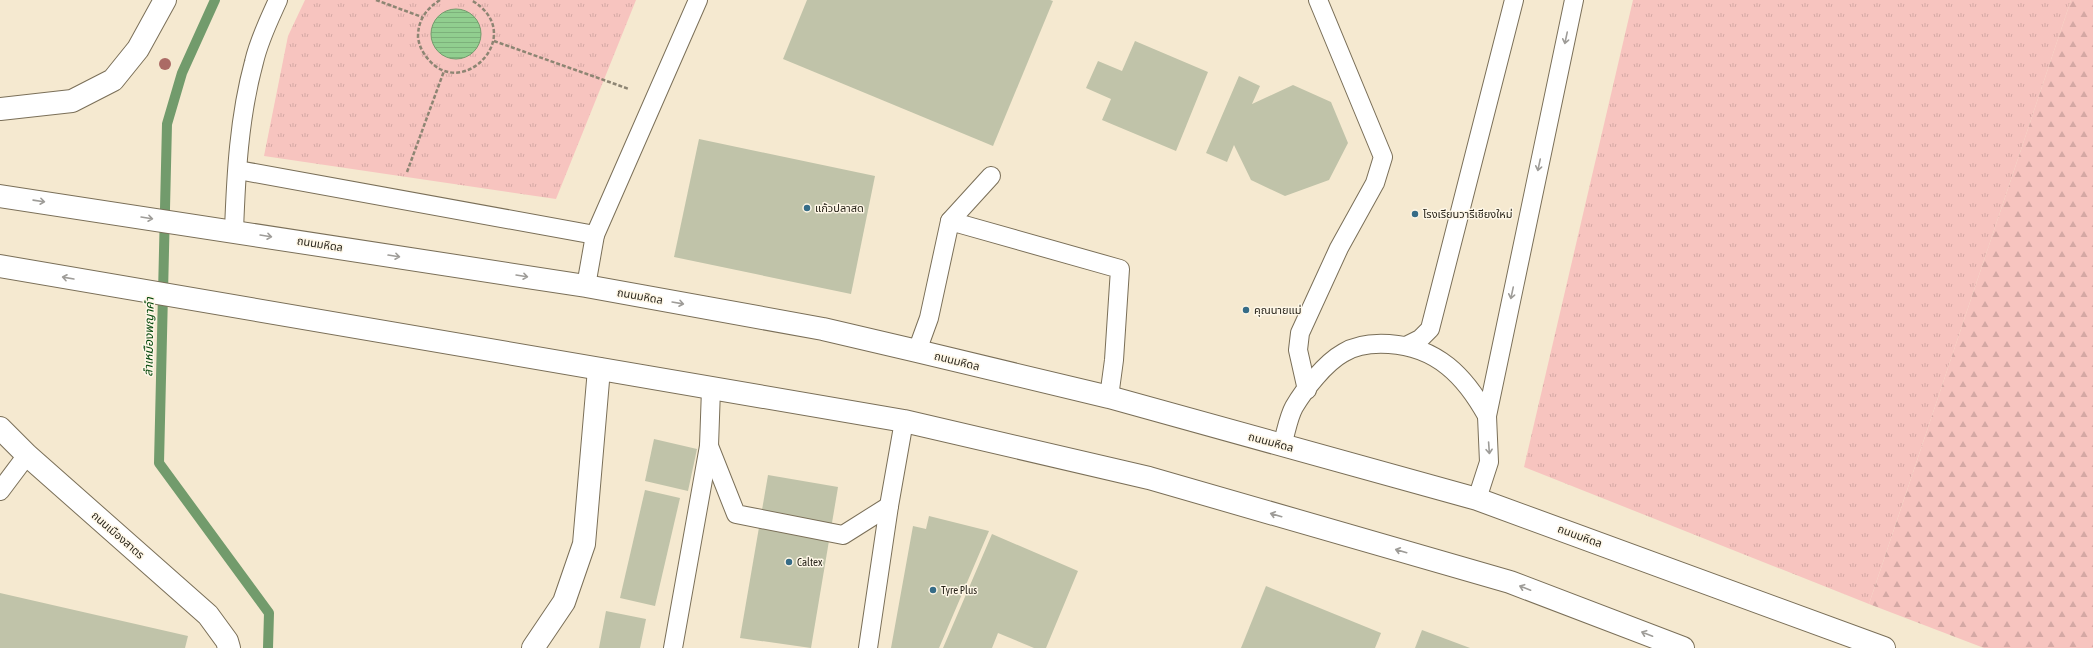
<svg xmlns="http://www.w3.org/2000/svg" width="2093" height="648" viewBox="0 0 2093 648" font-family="'Asap Condensed','Noto Sans Thai',sans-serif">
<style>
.grass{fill:url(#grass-tufts)}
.forest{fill:url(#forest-firs)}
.water{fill:url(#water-rules);stroke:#729b6c}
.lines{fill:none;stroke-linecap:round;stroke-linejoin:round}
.stream{stroke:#729b6c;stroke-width:10}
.building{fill:#c0c3a9}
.lane-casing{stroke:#7a6f58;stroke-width:20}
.street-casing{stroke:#7a6f58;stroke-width:24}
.secondary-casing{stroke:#7a6f58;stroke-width:24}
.path{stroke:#8d8573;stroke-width:2.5;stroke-dasharray:4 2;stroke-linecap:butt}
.lane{stroke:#fff;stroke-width:18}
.street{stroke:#fff;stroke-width:22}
.secondary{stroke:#fff;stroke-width:22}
.tree{fill:#ab6a65}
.oneway{stroke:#9e9c98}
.poi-dot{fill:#366c87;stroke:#fef7e7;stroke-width:1.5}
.labels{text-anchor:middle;stroke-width:3;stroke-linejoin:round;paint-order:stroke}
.poi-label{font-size:11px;fill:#28241a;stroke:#fef7e7;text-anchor:start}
.street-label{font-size:11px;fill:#28241a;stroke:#fef7e7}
.water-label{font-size:12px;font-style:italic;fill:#07490d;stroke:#fef7e7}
</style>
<defs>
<pattern id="grass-tufts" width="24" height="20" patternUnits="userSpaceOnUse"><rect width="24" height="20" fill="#f7c4bf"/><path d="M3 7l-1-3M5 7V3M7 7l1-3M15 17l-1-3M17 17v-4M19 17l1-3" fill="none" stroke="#d4a8a4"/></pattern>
<pattern id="forest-firs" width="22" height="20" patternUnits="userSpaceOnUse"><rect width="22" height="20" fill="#f7c4bf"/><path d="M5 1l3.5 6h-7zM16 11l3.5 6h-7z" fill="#d4a8a4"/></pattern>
<pattern id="water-rules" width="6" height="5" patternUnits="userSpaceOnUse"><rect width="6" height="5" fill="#91ce8f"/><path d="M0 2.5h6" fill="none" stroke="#7db17b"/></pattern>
</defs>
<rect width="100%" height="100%" fill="#f5e9d0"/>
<g class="grass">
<polygon points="305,0 636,0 556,199 264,156 288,36"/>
<polygon points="1633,0 2071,0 1869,604 1524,467"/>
</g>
<polygon class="forest" points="2071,0 2093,0 2093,648 1984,648 1869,604"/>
<circle class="water" cx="456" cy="34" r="25"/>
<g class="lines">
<polyline class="stream" points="215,0 182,73 167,124 159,463 269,613 268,648"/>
</g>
<g class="building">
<polygon points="807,0 1050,0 1053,1 993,146 783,59"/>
<polygon points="1135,41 1208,72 1176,151 1102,120 1111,99 1086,88 1098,61 1122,71"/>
<polygon points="1239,76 1260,86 1252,104 1293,85 1331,102 1348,143 1329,180 1285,196 1251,180 1234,145 1227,162 1206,153"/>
<polygon points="699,139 875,176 851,294 674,257"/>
<polygon points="654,439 697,449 688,491 645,481"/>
<polygon points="768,475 838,487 811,648 740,638"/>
<polygon points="645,490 680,498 655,606 620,598"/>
<polygon points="929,516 989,531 939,648 891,648 913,526 926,529"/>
<polygon points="992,534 1078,571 1046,648 1034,648 998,633 992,648 943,648"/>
<polygon points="1266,586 1381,633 1375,648 1241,648"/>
<polygon points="0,593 188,636 185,648 0,648"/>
<polygon points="606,611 646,619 640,648 599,648"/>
<polygon points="1422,630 1470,648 1415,648"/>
</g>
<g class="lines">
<defs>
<g id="lane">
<polyline points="238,170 595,235 698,0"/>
<polyline points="950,221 991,176"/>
<path d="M 234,231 C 236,175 239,117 254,62 C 259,40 269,20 278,0"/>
<polyline points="586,286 595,235"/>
<polyline points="1408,345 1420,339 1430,329 1514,0"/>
<polyline points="917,351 929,318 950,221 1120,269 1114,360 1109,397"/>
<polyline points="1307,390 1298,350 1300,333 1339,248 1375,183 1383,157 1318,0"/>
<path d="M 1282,445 C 1286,433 1288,418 1294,407 C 1304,390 1325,363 1343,353 C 1357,344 1373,343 1389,344 C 1437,347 1465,376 1487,416"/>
<polyline points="709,446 736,514 843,535 889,506"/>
<polyline points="0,491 27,455"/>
<polyline points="1477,499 1489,462 1487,416 1574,0"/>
<polyline points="673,648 709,446 711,389"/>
<polyline points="868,648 889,506 904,421"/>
</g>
<g id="street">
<polyline points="0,109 72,101 113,80 138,49 165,0"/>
<polyline points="0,428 27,455 208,615 227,641 229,648"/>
<polyline points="533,648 564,602 584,544 599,369"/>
</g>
<g id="secondary">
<polyline points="0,196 586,286 823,329 917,351 1109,397 1477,499 1884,648"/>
<polyline points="0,266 904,421 1149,478 1510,582 1683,648"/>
</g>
</defs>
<use href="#lane" class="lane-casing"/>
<use href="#street" class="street-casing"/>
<use href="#secondary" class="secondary-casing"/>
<g class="path">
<polyline points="376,0 422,17"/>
<path d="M 440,0 C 426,9 418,20 418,37 C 419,46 423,53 428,59 C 463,102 529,33 471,0"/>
<polyline points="494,41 629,89"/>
<polyline points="407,172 444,71"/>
</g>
<use href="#lane" class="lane"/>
<use href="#street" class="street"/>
<use href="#secondary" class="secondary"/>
</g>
<circle class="tree" cx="165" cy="64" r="6"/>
<defs><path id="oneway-shaft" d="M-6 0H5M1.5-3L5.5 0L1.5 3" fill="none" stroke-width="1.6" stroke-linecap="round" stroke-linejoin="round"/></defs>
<g class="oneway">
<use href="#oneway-shaft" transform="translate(1566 38) rotate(102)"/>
<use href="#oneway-shaft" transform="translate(1539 165) rotate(102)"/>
<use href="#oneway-shaft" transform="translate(39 201) rotate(8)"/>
<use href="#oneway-shaft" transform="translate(147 218) rotate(9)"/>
<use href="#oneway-shaft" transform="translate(266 236) rotate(9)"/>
<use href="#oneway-shaft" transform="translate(394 256) rotate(9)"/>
<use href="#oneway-shaft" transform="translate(522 276) rotate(9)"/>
<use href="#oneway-shaft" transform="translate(68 278) rotate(-170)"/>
<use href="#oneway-shaft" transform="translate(1512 293) rotate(102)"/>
<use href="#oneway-shaft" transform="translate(678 303) rotate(10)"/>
<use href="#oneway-shaft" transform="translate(1489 448) rotate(86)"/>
<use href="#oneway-shaft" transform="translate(1276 515) rotate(-164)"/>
<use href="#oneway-shaft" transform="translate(1401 551) rotate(-164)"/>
<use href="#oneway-shaft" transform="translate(1525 588) rotate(-159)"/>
<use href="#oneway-shaft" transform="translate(1647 634) rotate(-159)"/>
</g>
<g class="poi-dot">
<circle cx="807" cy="208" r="4"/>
<circle cx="1415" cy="214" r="4"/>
<circle cx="1246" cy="310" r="4"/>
<circle cx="789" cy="562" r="4"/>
<circle cx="933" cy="590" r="4"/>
</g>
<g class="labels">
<g class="poi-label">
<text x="815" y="212">แก้วปลาสด</text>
<text x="1423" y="218">โรงเรียนวารีเชียงใหม่</text>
<text x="1254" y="314">คุณนายแม่</text>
<text x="797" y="566">Caltex</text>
<text x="941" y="594">Tyre Plus</text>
</g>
<g class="street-label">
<text transform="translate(320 244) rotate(9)" y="4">ถนนมหิดล</text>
<text transform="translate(640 296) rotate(10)" y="4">ถนนมหิดล</text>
<text transform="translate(957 361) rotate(14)" y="4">ถนนมหิดล</text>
<text transform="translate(1271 442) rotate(15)" y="4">ถนนมหิดล</text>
<text transform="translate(118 535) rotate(41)" y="4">ถนนเมืองสาตร</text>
<text transform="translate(1580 536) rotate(20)" y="4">ถนนมหิดล</text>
</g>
<g class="water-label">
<text transform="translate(149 337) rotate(-89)" y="4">ลำเหมืองพญาคำ</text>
</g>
</g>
</svg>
